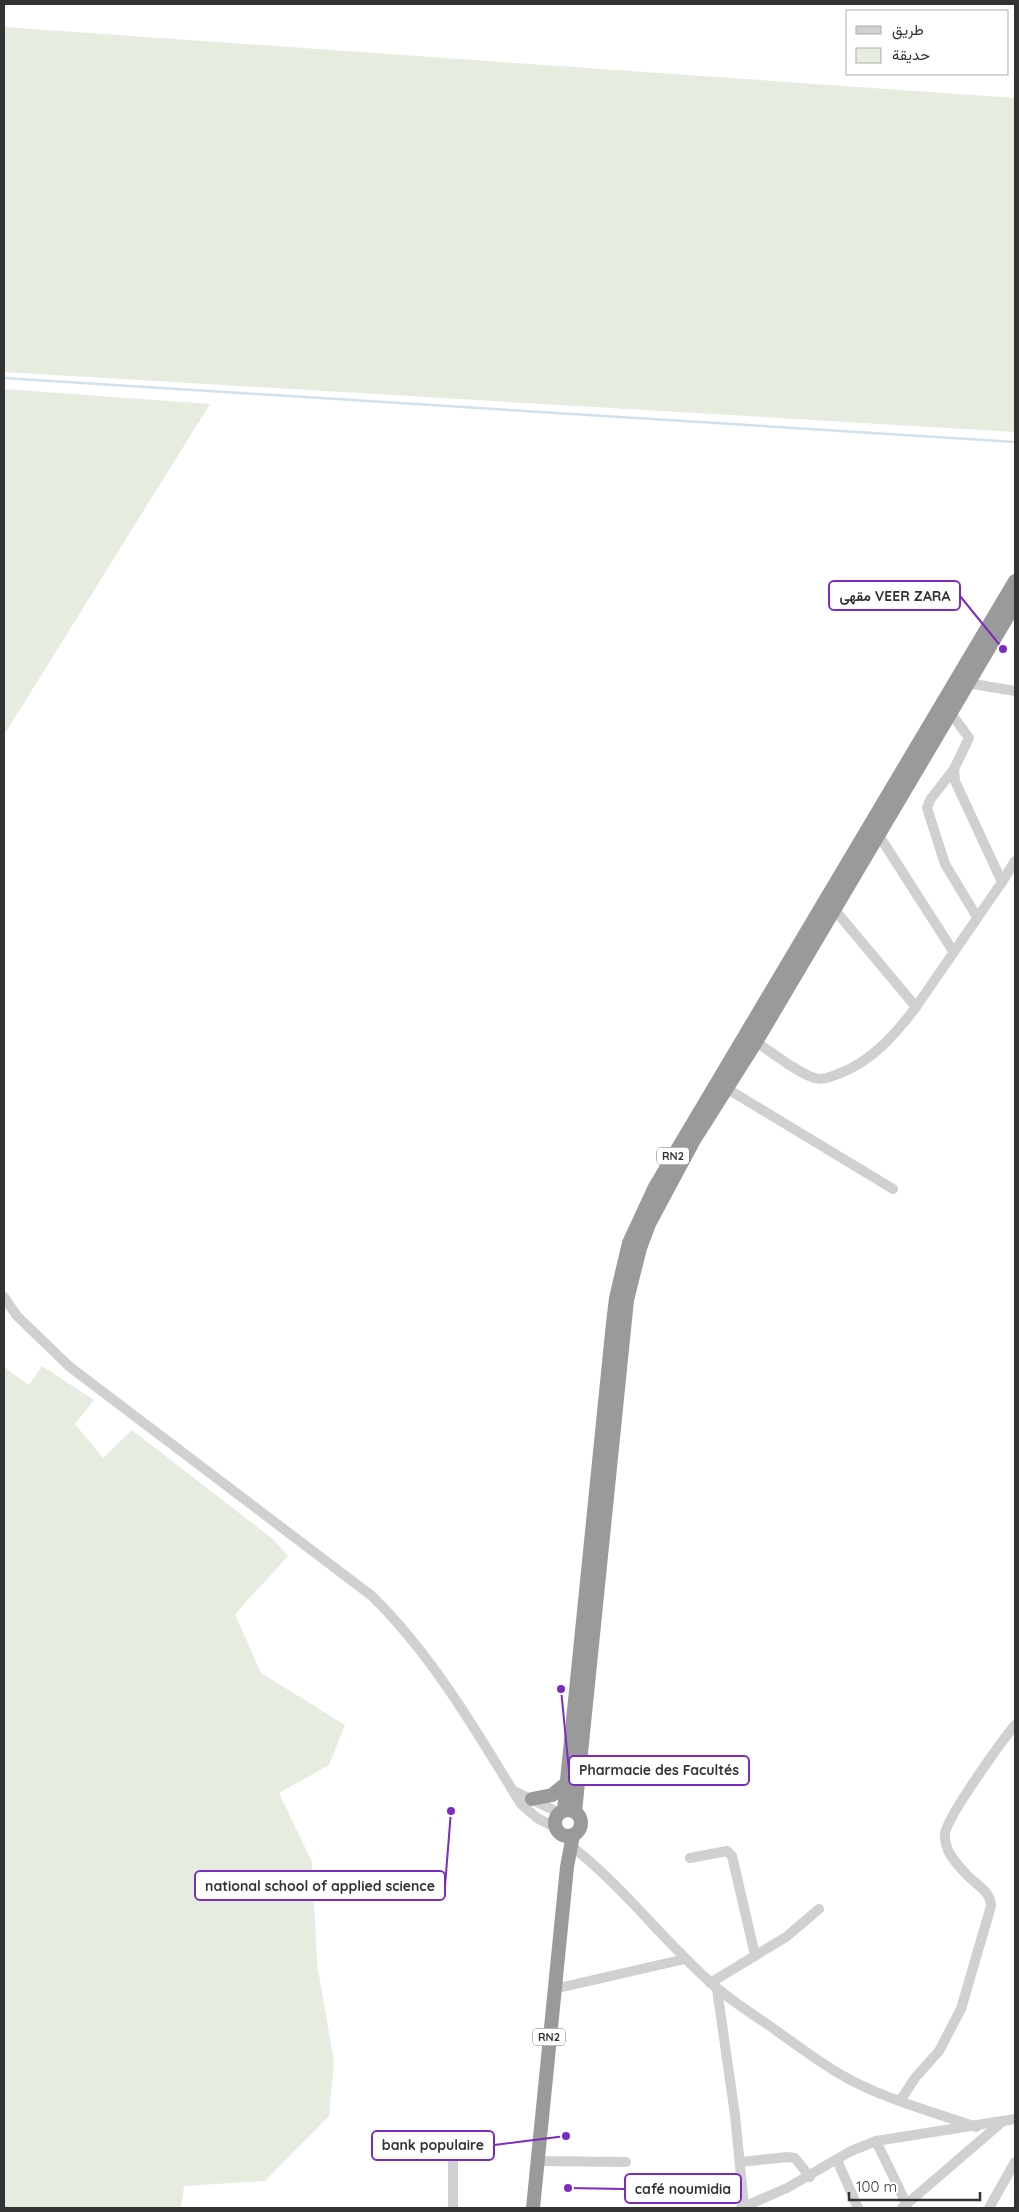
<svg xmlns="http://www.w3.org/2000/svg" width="1019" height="2212" viewBox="0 0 1019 2212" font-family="Quicksand,Vazirmatn,sans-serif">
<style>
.green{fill:#e6ecdf}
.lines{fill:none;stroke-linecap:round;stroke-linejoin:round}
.stream{stroke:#cfe2ee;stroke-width:2.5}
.minor{stroke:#d0d0d0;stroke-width:10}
.highway{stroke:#9a9a9a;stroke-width:14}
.labels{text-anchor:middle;stroke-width:5;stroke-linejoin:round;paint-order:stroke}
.shield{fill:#fff;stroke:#707070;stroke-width:1}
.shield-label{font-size:11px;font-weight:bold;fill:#333}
.leader{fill:none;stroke:#7b2cbf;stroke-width:2}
.callout-dot{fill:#7b2cbf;stroke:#fff;stroke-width:2}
.callout{fill:#fff;stroke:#7b2cbf;stroke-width:2}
.callout-label{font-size:14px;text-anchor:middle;font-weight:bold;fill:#333}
</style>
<rect width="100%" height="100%" fill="#fff"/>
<g class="green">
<polygon points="4,27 1015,98 1015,432 4,372"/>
<polygon points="4,389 210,404 4,735"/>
<polygon points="42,1366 94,1400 75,1424 103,1458 132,1430 274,1540 288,1556 235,1614 261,1673 345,1725 329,1765 279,1793 312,1862 317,1963 334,2062 329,2116 265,2181 184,2186 181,2208 4,2208 4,1367 29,1385"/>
</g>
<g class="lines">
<polyline class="stream" points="4,378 1015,442"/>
<g class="minor">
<polyline points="967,683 1015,691"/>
<polyline points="954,769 930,800 927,808 945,864 977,917"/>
<polyline points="878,834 953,951"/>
<polyline points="1002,882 1015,861"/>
<polyline points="834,909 916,1007 1002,882 955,781 954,769 969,738 950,712"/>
<path d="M 756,1042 C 770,1051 800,1075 815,1078 C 823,1080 830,1077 838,1074 C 871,1062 895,1035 916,1007"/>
<polyline points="726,1088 893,1189"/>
<path d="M 4,1297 L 17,1316 L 70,1367 L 372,1596 C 433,1656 476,1731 521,1804 L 537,1818 L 555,1827"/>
<polyline points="514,1791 560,1813"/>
<path d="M 571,1846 C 622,1885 661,1938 709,1981 C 727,1998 749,2012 770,2026 C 792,2042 815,2059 838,2073 C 880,2098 930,2111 976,2127"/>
<polyline points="690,1858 727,1851 732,1856 755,1955"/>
<polyline points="710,1983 786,1937 819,1909"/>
<polyline points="554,1989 685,1959"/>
<polyline points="717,1989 735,2115 744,2207"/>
<path d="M 900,2101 L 915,2078 L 939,2051 L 961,2009 L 991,1906 C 991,1891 975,1884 966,1874 C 955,1862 944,1851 945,1834 C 946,1818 1002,1741 1015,1725"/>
<polyline points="876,2141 907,2205"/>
<polyline points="837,2160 858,2208"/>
<polyline points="537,2161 626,2162"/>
<polyline points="741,2162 787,2157 795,2158 810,2177"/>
<polyline points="453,2208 453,2155"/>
<polyline points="741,2208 787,2188 851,2151 876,2141 1015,2119"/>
<polyline points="902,2208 1002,2122"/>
<polyline points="989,2208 1015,2162"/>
</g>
<g class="highway">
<polyline points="532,1799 552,1795 568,1782"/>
<polyline points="564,1810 613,1323 616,1298 629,1243 655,1187 1015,581"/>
<circle cx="568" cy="1823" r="13"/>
<polyline points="575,1812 627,1300 640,1248 649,1224 694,1140 756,1042 1015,604"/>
<polyline points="533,2208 567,1867 573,1835"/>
</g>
</g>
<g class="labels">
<g class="shield">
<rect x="657" y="1147.5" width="32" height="17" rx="4"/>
<rect x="533" y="2028.5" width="32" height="17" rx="4"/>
</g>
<g class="shield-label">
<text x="673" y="1160">RN2</text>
<text x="549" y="2041">RN2</text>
</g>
</g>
<path class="leader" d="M1003 649L960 596M561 1689L569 1771M451 1811L445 1886M566 2136L494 2145M568 2188L625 2189"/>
<g class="callout-dot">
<circle cx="1003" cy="649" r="5"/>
<circle cx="561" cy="1689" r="5"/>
<circle cx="451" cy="1811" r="5"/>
<circle cx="566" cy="2136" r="5"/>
<circle cx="568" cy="2188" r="5"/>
</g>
<g class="callout">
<rect x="829" y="581" width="131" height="29" rx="5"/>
<rect x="569" y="1756" width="180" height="29" rx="5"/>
<rect x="195" y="1871" width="250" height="29" rx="5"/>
<rect x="372" y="2131" width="122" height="29" rx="5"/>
<rect x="625" y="2174" width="116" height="29" rx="5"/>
</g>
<g class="callout-label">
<text x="895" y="601">مقهى VEER ZARA</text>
<text x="659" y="1775">Pharmacie des Facultés</text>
<text x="320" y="1891">national school of applied science</text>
<text x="433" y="2150">bank populaire</text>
<text x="683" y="2194">café noumidia</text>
</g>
<rect width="1019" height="2212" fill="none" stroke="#333333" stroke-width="10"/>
<rect x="846" y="10" width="162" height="65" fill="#ffffff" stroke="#adadad"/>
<rect x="856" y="26" width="25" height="8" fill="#d0d0d0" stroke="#adadad"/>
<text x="892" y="35" font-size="15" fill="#333333">طريق</text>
<rect x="856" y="48" width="25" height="15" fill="#e6ecdf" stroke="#adadad"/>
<text x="892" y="60" font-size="15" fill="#333333">حديقة</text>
<path d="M849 2192v8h131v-8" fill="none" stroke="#333333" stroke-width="2.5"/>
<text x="856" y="2192" font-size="15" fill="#333333" stroke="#ffffff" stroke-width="4" paint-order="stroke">100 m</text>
</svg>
